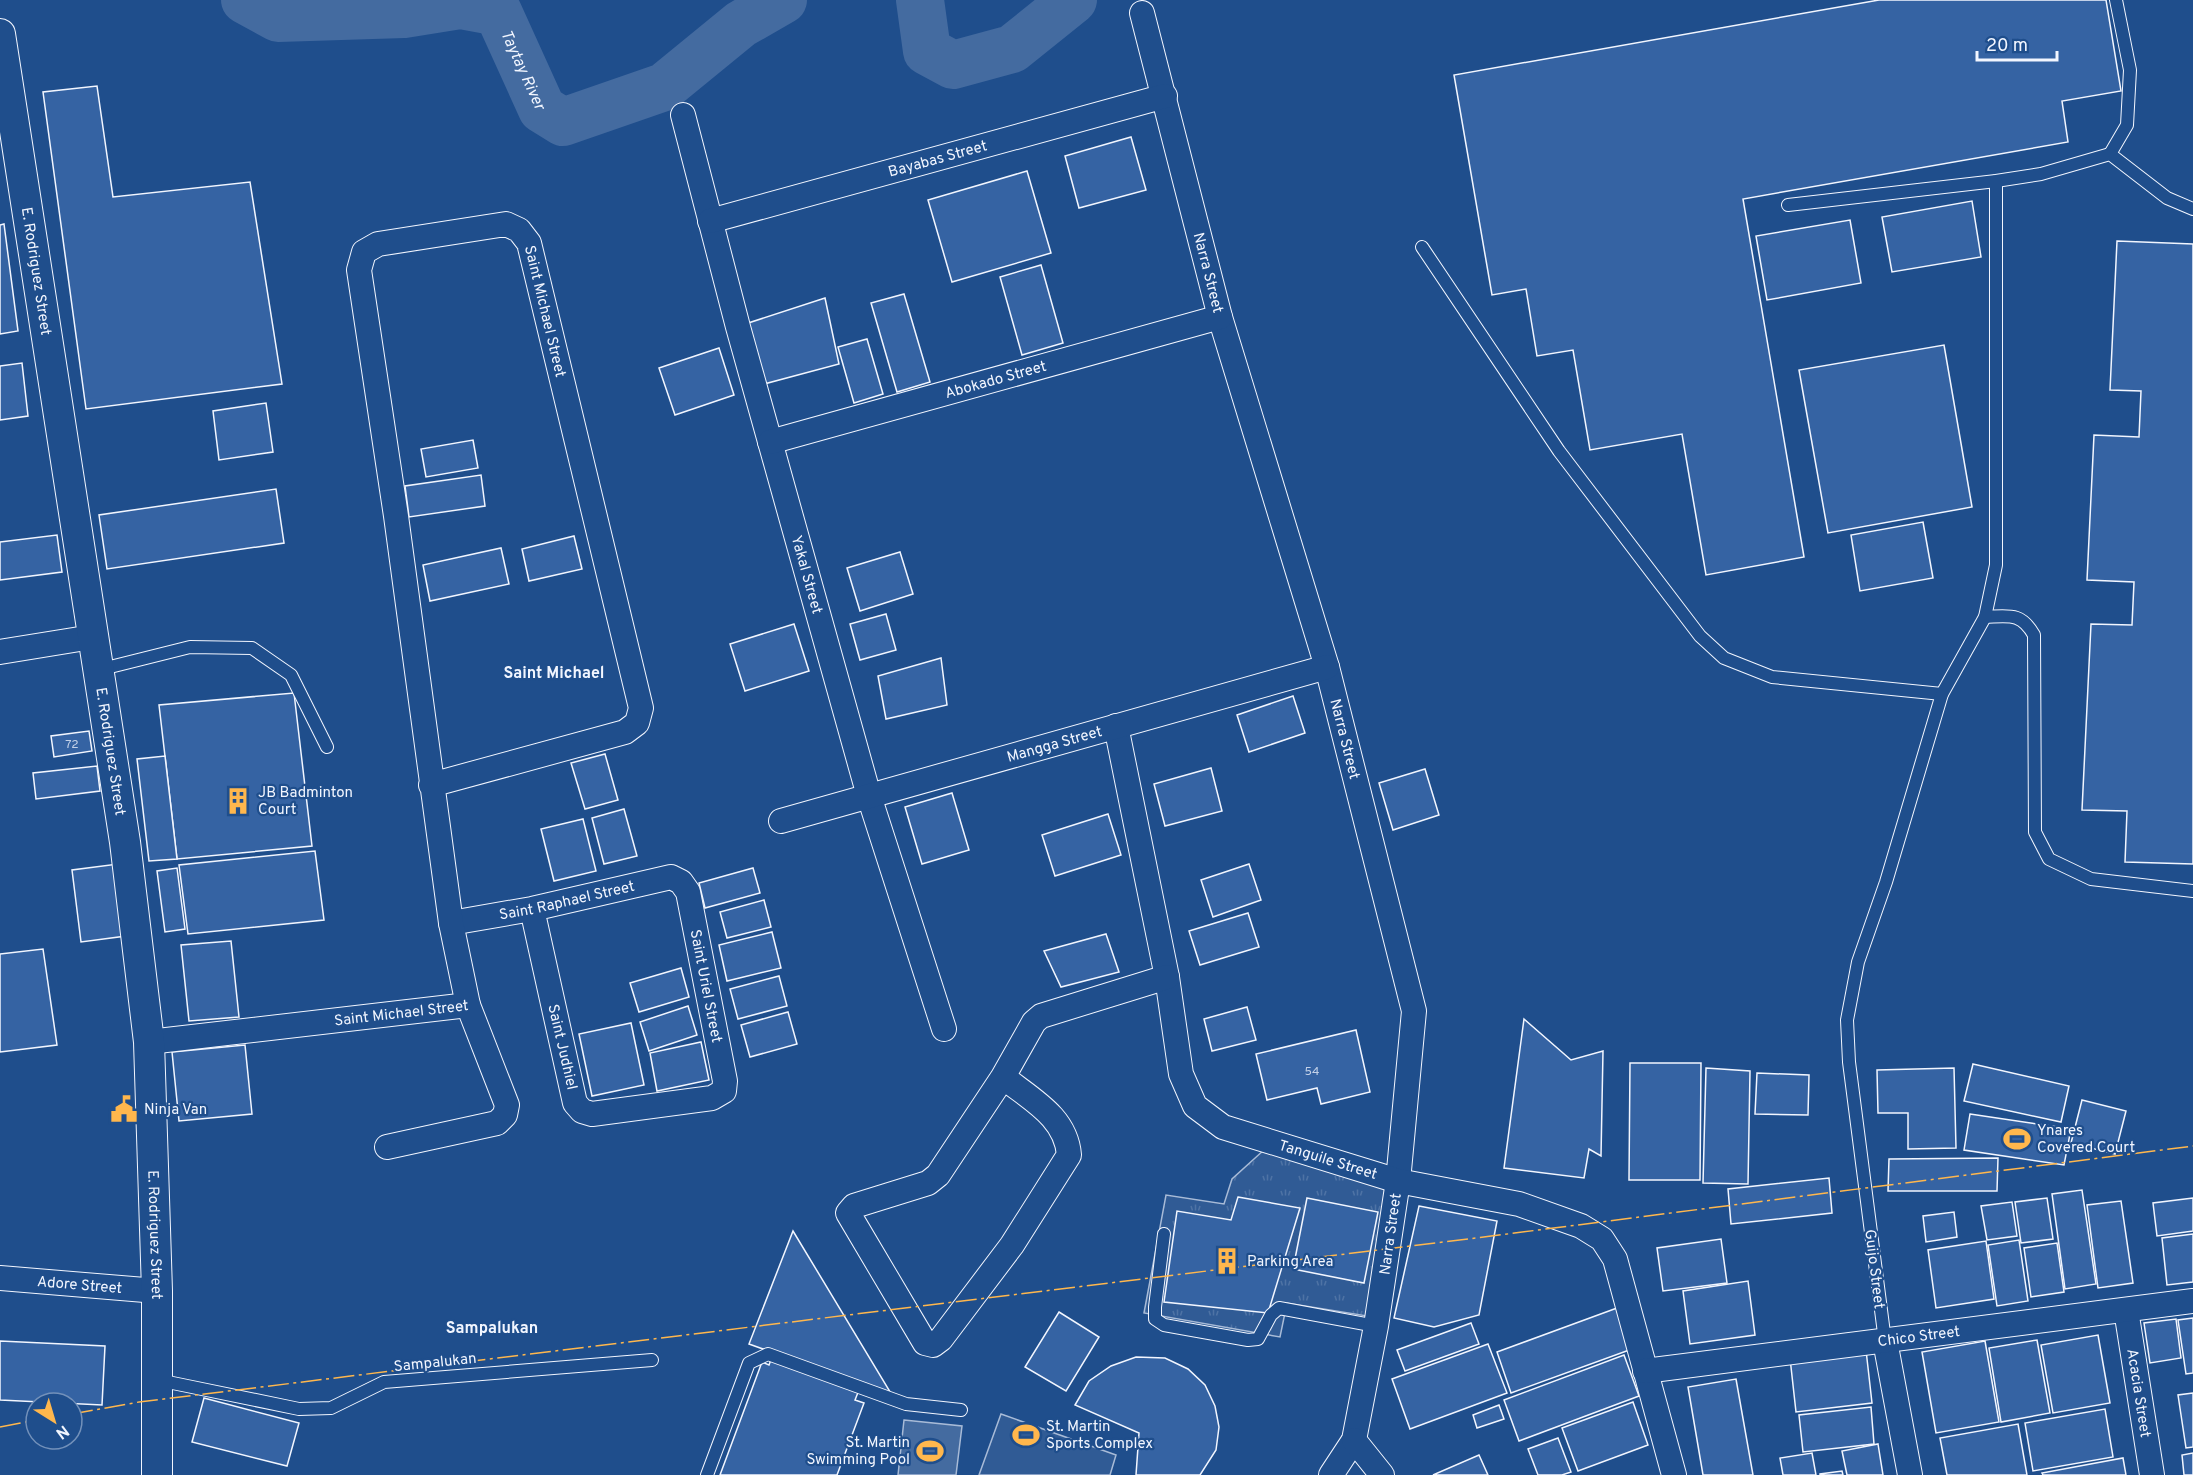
<svg xmlns="http://www.w3.org/2000/svg" width="2193" height="1475" viewBox="0 0 2193 1475" font-family="Overpass,sans-serif">
<style>
.park{fill:url(#park-tufts);stroke:#a8bbd7;stroke-width:1.5}
.built{fill:#305b95;stroke:#a8bbd7;stroke-width:1.5}
.water{fill:#446ba0;stroke:#a8bbd7;stroke-width:1.5}
.lines{fill:none;stroke-linecap:round;stroke-linejoin:round}
.river{stroke:#446ba0;stroke-width:48}
.building{fill:#3563a3;stroke:#f2f6ff;stroke-width:1.5}
.service-casing{stroke:#f2f6ff;stroke-width:14}
.minor-casing{stroke:#f2f6ff;stroke-width:26}
.tertiary-casing{stroke:#f2f6ff;stroke-width:32}
.service{stroke:#1f4e8c;stroke-width:12}
.minor{stroke:#1f4e8c;stroke-width:24}
.tertiary{stroke:#1f4e8c;stroke-width:30}
.power{stroke:#ffb74d;stroke-width:1.5;stroke-dasharray:21 4.5 3 4.5;stroke-linecap:butt}
.labels{text-anchor:middle;stroke-width:4.5;stroke-linejoin:round;paint-order:stroke}
.number-label{font-size:12px;fill:#c3d1e8}
.street-label{font-size:15px;fill:#f2f6ff;stroke:#1f4e8c}
.poi-label{font-size:15px;fill:#f2f6ff;stroke:#1f4e8c;text-anchor:start}
.water-label{font-size:16px;font-style:italic;fill:#f2f6ff;stroke:#1f4e8c}
.neighbourhood-label{font-size:16px;font-weight:bold;fill:#f2f6ff;stroke:#1f4e8c}
</style>
<defs>
<pattern id="park-tufts" width="24" height="20" patternUnits="userSpaceOnUse" patternTransform="scale(1.5)"><rect width="24" height="20" fill="#305b95"/><path d="M3 7l-1-3M5 7V3M7 7l1-3M15 17l-1-3M17 17v-4M19 17l1-3" fill="none" stroke="#4e73a5"/></pattern>
</defs>
<rect width="100%" height="100%" fill="#1f4e8c"/>
<polygon class="park" points="1265,1149 1396,1190 1373,1317 1287,1303 1280,1337 1144,1313 1166,1195 1224,1204 1232,1179"/>
<polygon class="built" points="1001,1414 1116,1455 1110,1475 979,1475"/>
<polygon class="water" points="904,1420 962,1426 956,1475 898,1475"/>
<g class="lines">
<g class="river">
<path id="s1" d="M 245,0 L 278,18 L 404,14 L 460,5 L 498,12 L 542,109 L 563,122 L 664,87 L 741,24 L 783,0"/>
<polyline points="920,0 927,51 953,65 1012,49 1073,0"/>
</g>
</g>
<g class="building">
<polygon points="1879,0 2106,0 2121,91 2062,101 2068,142 1743,199 1804,557 1706,575 1682,434 1590,450 1573,350 1537,356 1526,289 1492,295 1454,75"/>
<polygon points="97,86 113,197 250,182 282,384 86,409 43,92"/>
<polygon points="1131,137 1146,190 1079,208 1065,156"/>
<polygon points="1027,171 1051,253 952,282 928,200"/>
<polygon points="1972,201 1981,257 1892,272 1882,217"/>
<polygon points="1850,220 1861,283 1767,300 1756,236"/>
<polygon points="4,224 18,331 0,334 0,225"/>
<polygon points="2117,241 2193,244 2193,864 2125,862 2127,811 2082,810 2091,624 2132,625 2134,582 2087,580 2094,435 2139,437 2141,391 2110,390"/>
<polygon points="1041,265 1063,343 1022,355 1000,277"/>
<polygon points="904,294 930,382 897,392 871,303"/>
<polygon points="825,298 839,364 764,384 739,326"/>
<polygon points="867,339 883,394 854,403 838,347"/>
<polygon points="1944,345 1972,507 1828,533 1799,370"/>
<polygon points="719,348 734,395 675,415 659,368"/>
<polygon points="22,363 28,416 0,420 0,366"/>
<polygon points="266,403 273,452 219,460 213,411"/>
<polygon points="473,440 478,468 426,477 421,449"/>
<polygon points="481,475 485,506 409,517 405,486"/>
<polygon points="276,489 284,543 107,569 99,515"/>
<polygon points="1923,522 1933,578 1860,591 1851,535"/>
<polygon points="57,535 62,572 0,580 0,542"/>
<polygon points="574,536 582,569 529,581 522,549"/>
<polygon points="501,548 509,584 430,601 423,565"/>
<polygon points="900,552 913,594 860,611 847,568"/>
<polygon points="886,614 896,650 860,660 850,624"/>
<polygon points="794,624 809,671 745,691 730,644"/>
<polygon points="941,658 947,705 886,719 878,676"/>
<polygon points="294,693 312,846 177,859 159,705"/>
<polygon points="1293,696 1305,733 1249,752 1237,715"/>
<polygon points="89,731 92,751 54,757 51,736"/>
<polygon points="605,754 618,800 585,809 571,763"/>
<polygon points="165,756 177,859 149,861 137,759"/>
<polygon points="97,766 100,791 36,799 33,773"/>
<polygon points="1211,768 1222,811 1165,826 1154,784"/>
<polygon points="1425,769 1439,815 1393,830 1379,783"/>
<polygon points="952,793 969,850 922,864 905,807"/>
<polygon points="624,809 637,856 604,864 592,818"/>
<polygon points="1108,814 1121,855 1055,876 1042,835"/>
<polygon points="583,819 596,871 554,881 541,829"/>
<polygon points="315,851 324,920 188,934 179,865"/>
<polygon points="118,864 126,936 81,942 72,870"/>
<polygon points="1249,864 1261,900 1213,917 1201,880"/>
<polygon points="177,868 185,929 165,932 157,871"/>
<polygon points="753,868 760,893 705,908 699,883"/>
<polygon points="764,900 771,927 727,938 720,912"/>
<polygon points="1248,913 1259,947 1200,965 1189,931"/>
<polygon points="772,932 781,968 727,981 719,945"/>
<polygon points="1106,934 1119,972 1061,987 1044,951"/>
<polygon points="231,941 239,1017 189,1021 181,945"/>
<polygon points="43,949 57,1045 0,1052 0,954"/>
<polygon points="681,968 689,997 639,1012 630,983"/>
<polygon points="779,976 787,1006 738,1019 730,989"/>
<polygon points="688,1006 697,1035 649,1051 640,1022"/>
<polygon points="1247,1007 1256,1040 1212,1051 1204,1019"/>
<polygon points="788,1012 797,1044 750,1057 741,1025"/>
<polygon points="1524,1019 1571,1060 1603,1051 1601,1156 1589,1149 1584,1178 1504,1168"/>
<polygon points="631,1023 644,1085 592,1096 579,1034"/>
<polygon points="1356,1030 1370,1092 1321,1104 1317,1088 1267,1100 1256,1054"/>
<polygon points="701,1042 709,1080 657,1091 650,1053"/>
<polygon points="245,1045 252,1114 179,1121 172,1052"/>
<polygon points="1630,1063 1701,1063 1700,1180 1629,1180"/>
<polygon points="1973,1064 2069,1086 2061,1122 1964,1101"/>
<polygon points="1706,1068 1750,1071 1748,1184 1703,1183"/>
<polygon points="1954,1068 1956,1148 1908,1149 1908,1113 1878,1113 1877,1070"/>
<polygon points="1757,1073 1809,1075 1808,1115 1755,1114"/>
<polygon points="2082,1100 2126,1111 2115,1154 2071,1143"/>
<polygon points="1970,1114 2071,1129 2064,1165 1964,1150"/>
<polygon points="1998,1158 1997,1191 1888,1191 1889,1159"/>
<polygon points="1829,1178 1832,1213 1731,1224 1728,1189"/>
<polygon points="2082,1190 2096,1284 2065,1289 2052,1194"/>
<polygon points="1238,1197 1300,1208 1268,1313 1164,1302 1177,1211 1231,1220"/>
<polygon points="1307,1198 1378,1212 1364,1283 1293,1269"/>
<polygon points="2047,1198 2053,1239 2021,1243 2015,1202"/>
<polygon points="2193,1198 2193,1231 2157,1236 2153,1203"/>
<polygon points="2121,1201 2133,1283 2098,1288 2087,1205"/>
<polygon points="2012,1202 2017,1236 1987,1240 1981,1206"/>
<polygon points="1419,1206 1497,1221 1479,1315 1434,1327 1394,1318"/>
<polygon points="1954,1212 1957,1237 1926,1242 1923,1216"/>
<polygon points="793,1231 892,1395 749,1344"/>
<polygon points="2193,1234 2193,1282 2167,1285 2162,1238"/>
<polygon points="1721,1239 1727,1283 1663,1291 1657,1248"/>
<polygon points="2019,1240 2028,1301 1997,1306 1988,1245"/>
<polygon points="1986,1241 1994,1299 1936,1308 1928,1250"/>
<polygon points="2057,1243 2064,1292 2031,1297 2024,1248"/>
<polygon points="1748,1281 1755,1335 1690,1344 1683,1291"/>
<polygon points="1617,1308 1632,1349 1511,1393 1497,1352"/>
<polygon points="1059,1312 1099,1337 1066,1391 1025,1367"/>
<polygon points="2193,1318 2193,1373 2186,1374 2178,1320"/>
<polygon points="2176,1319 2181,1358 2150,1363 2144,1323"/>
<polygon points="1471,1323 1479,1344 1405,1371 1397,1350"/>
<polygon points="2098,1335 2110,1403 2053,1413 2041,1345"/>
<polygon points="2037,1340 2050,1413 2001,1422 1989,1348"/>
<polygon points="0,1341 105,1346 102,1405 0,1400"/>
<polygon points="1985,1341 1999,1422 1936,1433 1922,1352"/>
<polygon points="1488,1344 1507,1393 1410,1429 1392,1379"/>
<polygon points="1866,1350 1872,1403 1796,1412 1790,1358"/>
<polygon points="1624,1355 1639,1396 1519,1441 1504,1400"/>
<polygon points="772,1357 859,1390 855,1400 864,1403 837,1475 720,1475 762,1362 769,1365"/>
<polygon points="1136,1357 1165,1358 1188,1369 1205,1385 1215,1406 1219,1427 1216,1450 1200,1475 1136,1475 1139,1433 1075,1405 1089,1381 1111,1366"/>
<polygon points="1736,1379 1753,1475 1703,1475 1688,1387"/>
<polygon points="2193,1393 2193,1447 2186,1448 2178,1395"/>
<polygon points="204,1398 299,1423 287,1466 192,1442"/>
<polygon points="1633,1402 1648,1445 1578,1471 1562,1428"/>
<polygon points="1499,1405 1504,1419 1477,1428 1473,1415"/>
<polygon points="1871,1407 1874,1444 1803,1452 1799,1415"/>
<polygon points="2105,1409 2113,1457 2033,1471 2025,1423"/>
<polygon points="2018,1424 2027,1475 1947,1475 1940,1438"/>
<polygon points="1558,1438 1571,1472 1562,1475 1538,1475 1528,1449"/>
<polygon points="1878,1444 1883,1475 1847,1475 1842,1451"/>
<polygon points="1812,1453 1816,1475 1783,1475 1780,1458"/>
<polygon points="2193,1453 2193,1475 2184,1475 2182,1455"/>
<polygon points="1479,1455 1488,1475 1433,1475"/>
<polygon points="2123,1458 2126,1475 2043,1475 2042,1473"/>
<polygon points="1842,1471 1843,1475 1820,1475 1820,1474"/>
</g>
<g class="lines">
<defs>
<g id="service">
<polyline points="2110,154 2127,125 2130,70 2116,0"/>
<polyline points="1788,205 1996,181 2041,174 2110,154 2167,198 2193,209"/>
<polyline points="1422,247 1559,451 1700,636 1724,658 1772,677 1942,694"/>
<path d="M 1985,617 C 2009,616 2021,612 2034,635 L 2035,832 L 2049,859 L 2091,879 L 2193,891"/>
<polyline points="98,670 190,647 252,648 291,675 327,747"/>
<polyline points="1164,1234 1155,1307 1155,1319 1164,1325 1248,1340 1258,1339 1271,1315 1279,1308 1376,1326"/>
<polyline points="1885,1341 1849,1062 1847,1020 1858,962 1886,882 1942,694 1985,617 1996,565 1996,181"/>
<polyline points="158,1380 299,1409 331,1408 384,1382 652,1360"/>
<polyline points="707,1475 749,1363 768,1354 906,1404 961,1410"/>
</g>
<g id="minor">
<path id="s2" d="M 1142,13 L 1220,317 L 1327,667 L 1414,1011 L 1398,1181 L 1376,1326 L 1354,1440 L 1331,1475"/>
<path id="s3" d="M 683,115 L 738,327 L 869,796 L 944,1029"/>
<path id="s4" d="M 710,221 L 1165,96"/>
<path id="s5" d="M 770,442 L 1220,317"/>
<polyline points="0,652 92,637"/>
<path id="s6" d="M 1116,726 L 1167,977 L 1181,1074 L 1195,1106 L 1223,1127 L 1398,1181 L 1519,1204 L 1581,1226 L 1602,1239 L 1615,1259 L 1674,1475"/>
<path id="s7" d="M 781,821 L 1327,667"/>
<path id="s8" d="M 451,923 L 532,909 L 671,877 L 681,882 L 688,892 L 725,1081 L 724,1091 L 712,1098 L 592,1114 L 582,1111 L 575,1103 L 532,909"/>
<path id="s9" d="M 149,1042 L 468,1005"/>
<path d="M 1003,1077 C 1032,1100 1066,1117 1069,1155 L 1012,1245 L 941,1339 L 933,1345 L 925,1343 L 848,1213 L 854,1206 L 928,1183 L 938,1175 L 1003,1077 L 1034,1022 L 1041,1016 L 1167,977"/>
<path id="s10" d="M 387,1147 L 497,1123 L 505,1115 L 507,1105 L 468,1005 L 451,923 L 396,516 L 359,270 L 364,252 L 378,244 L 506,224 L 519,230 L 529,243 L 641,708 L 637,723 L 625,732 L 431,785"/>
<path id="s11" d="M 0,1278 L 157,1291"/>
<path id="s12" d="M 2126,1310 L 2152,1475"/>
<polyline points="1885,1341 1910,1475"/>
<path id="s13" d="M 1645,1371 L 2193,1301"/>
<polyline points="1354,1440 1382,1475"/>
</g>
<g id="tertiary">
<path id="s14" d="M 0,34 L 125,842 L 149,1042 L 157,1291 L 157,1475"/>
</g>
</defs>
<use href="#service" class="service-casing"/>
<use href="#minor" class="minor-casing"/>
<use href="#tertiary" class="tertiary-casing"/>
<use href="#service" class="service"/>
<use href="#minor" class="minor"/>
<use href="#tertiary" class="tertiary"/>
<g class="power">
<polyline points="72,1414 139,1402 1476,1238 2193,1146"/>
<polyline points="0,1427 36,1420"/>
</g>
</g>
<defs>
<symbol id="building-bare" viewBox="-9 -9 18 18"><path d="M-4-6H4V6H1V3H-1V6H-4ZM-2.5-4.3h1.7v1.8h-1.7ZM.8-4.3h1.7v1.8H.8ZM-2.5-1h1.7V.8h-1.7ZM.8-1h1.7V.8H.8Z" fill="#ffb74d" stroke="#1f4e8c" stroke-width="2.5" paint-order="stroke"/></symbol>
<symbol id="civic-bare" viewBox="-9 -9 18 18"><path d="M-.6-6.5H3V-4.5H.6V-3L4-1V1h2V6H-6V1h2V-1L-.6-3ZM-1.2 2.5V6h2.4V2.5Z" fill="#ffb74d" stroke="#1f4e8c" stroke-width="2.5" paint-order="stroke"/></symbol>
<symbol id="stadium-bare" viewBox="-9 -9 18 18"><path d="M0-5a6.5 5 0 1 0 0 10a6.5 5 0 1 0 0-10ZM-3.5-1.8h7v3.6h-7Z" fill="#ffb74d" stroke="#1f4e8c" stroke-width="2.5" paint-order="stroke"/></symbol>
</defs>
<g fill-rule="evenodd">
<use href="#building-bare" x="219" y="782" width="38" height="38"/>
<use href="#civic-bare" x="105" y="1090" width="38" height="38"/>
<use href="#stadium-bare" x="1998" y="1120" width="38" height="38"/>
<use href="#building-bare" x="1208" y="1242" width="38" height="38"/>
<use href="#stadium-bare" x="1007" y="1416" width="38" height="38"/>
<use href="#stadium-bare" x="911" y="1432" width="38" height="38"/>
</g>
<g class="labels">
<g class="number-label">
<text x="72" y="748">72</text>
<text x="1312" y="1075">54</text>
</g>
<g class="street-label">
<text dy="5" stroke="none"><textPath href="#s4" startOffset="236">Bayabas Street</textPath></text>
<text dy="5" stroke="none"><textPath href="#s14" startOffset="240">E. Rodriguez Street</textPath></text>
<text dy="5" stroke="none"><textPath href="#s2" startOffset="268">Narra Street</textPath></text>
<text dy="5" stroke="none"><textPath href="#s10" startOffset="1250">Saint Michael Street</textPath></text>
<text dy="5" stroke="none"><textPath href="#s5" startOffset="234">Abokado Street</textPath></text>
<text dy="5" stroke="none"><textPath href="#s3" startOffset="476">Yakal Street</textPath></text>
<text dy="5" stroke="none"><textPath href="#s2" startOffset="754">Narra Street</textPath></text>
<text dy="5" stroke="none"><textPath href="#s7" startOffset="284">Mangga Street</textPath></text>
<text dy="5" stroke="none"><textPath href="#s14" startOffset="726">E. Rodriguez Street</textPath></text>
<text dy="5" stroke="none"><textPath href="#s8" startOffset="118">Saint Raphael Street</textPath></text>
<text dy="5" stroke="none"><textPath href="#s8" startOffset="344">Saint Uriel Street</textPath></text>
<text dy="5" stroke="none"><textPath href="#s9" startOffset="254">Saint Michael Street</textPath></text>
<text transform="translate(563 1047) rotate(77)" y="5">Saint Judhiel</text>
<text dy="5" stroke="none"><textPath href="#s6" startOffset="534">Tanguile Street</textPath></text>
<text transform="translate(1390 1234) rotate(-82)" y="5">Narra Street</text>
<text dy="5" stroke="none"><textPath href="#s14" startOffset="1212">E. Rodriguez Street</textPath></text>
<text transform="translate(1875 1269) rotate(83)" y="5">Guijo Street</text>
<text dy="5" stroke="none"><textPath href="#s11" startOffset="80">Adore Street</textPath></text>
<text dy="5" stroke="none"><textPath href="#s13" startOffset="276">Chico Street</textPath></text>
<text transform="translate(435 1362) rotate(-6)" y="5">Sampalukan</text>
<text dy="5" stroke="none"><textPath href="#s12" startOffset="84">Acacia Street</textPath></text>
</g>
<g class="poi-label">
<text x="258" y="797">JB Badminton<tspan x="258" dy="17">Court</tspan></text>
<text x="144" y="1114">Ninja Van</text>
<text x="2037" y="1135">Ynares<tspan x="2037" dy="17">Covered Court</tspan></text>
<text x="1247" y="1266">Parking Area</text>
<text x="1046" y="1431">St. Martin<tspan x="1046" dy="17">Sports Complex</tspan></text>
<text x="910" y="1447" text-anchor="end">St. Martin<tspan x="910" dy="17">Swimming Pool</tspan></text>
</g>
<g class="water-label">
<text dy="6" stroke="none"><textPath href="#s1" startOffset="322">Taytay River</textPath></text>
</g>
<g class="neighbourhood-label">
<text x="554" y="678">Saint Michael</text>
<text x="492" y="1333">Sampalukan</text>
</g>
</g>
<g transform="translate(54 1421) rotate(143)"><circle r="28" fill="#1f4e8c" stroke="#7391ba" stroke-width="1.5"/>
<path d="M0-4.5L10 22L0 15L-10 22Z" fill="#ffb74d"/>
<text y="-9" font-size="16" font-weight="bold" text-anchor="middle" fill="#f2f6ff">N</text>
</g>
<path d="M1977 51v9h80v-9" fill="none" stroke="#f2f6ff" stroke-width="3"/>
<text x="1986" y="51" font-size="18" fill="#f2f6ff" stroke="#1f4e8c" stroke-width="4.5" paint-order="stroke">20 m</text>
</svg>
